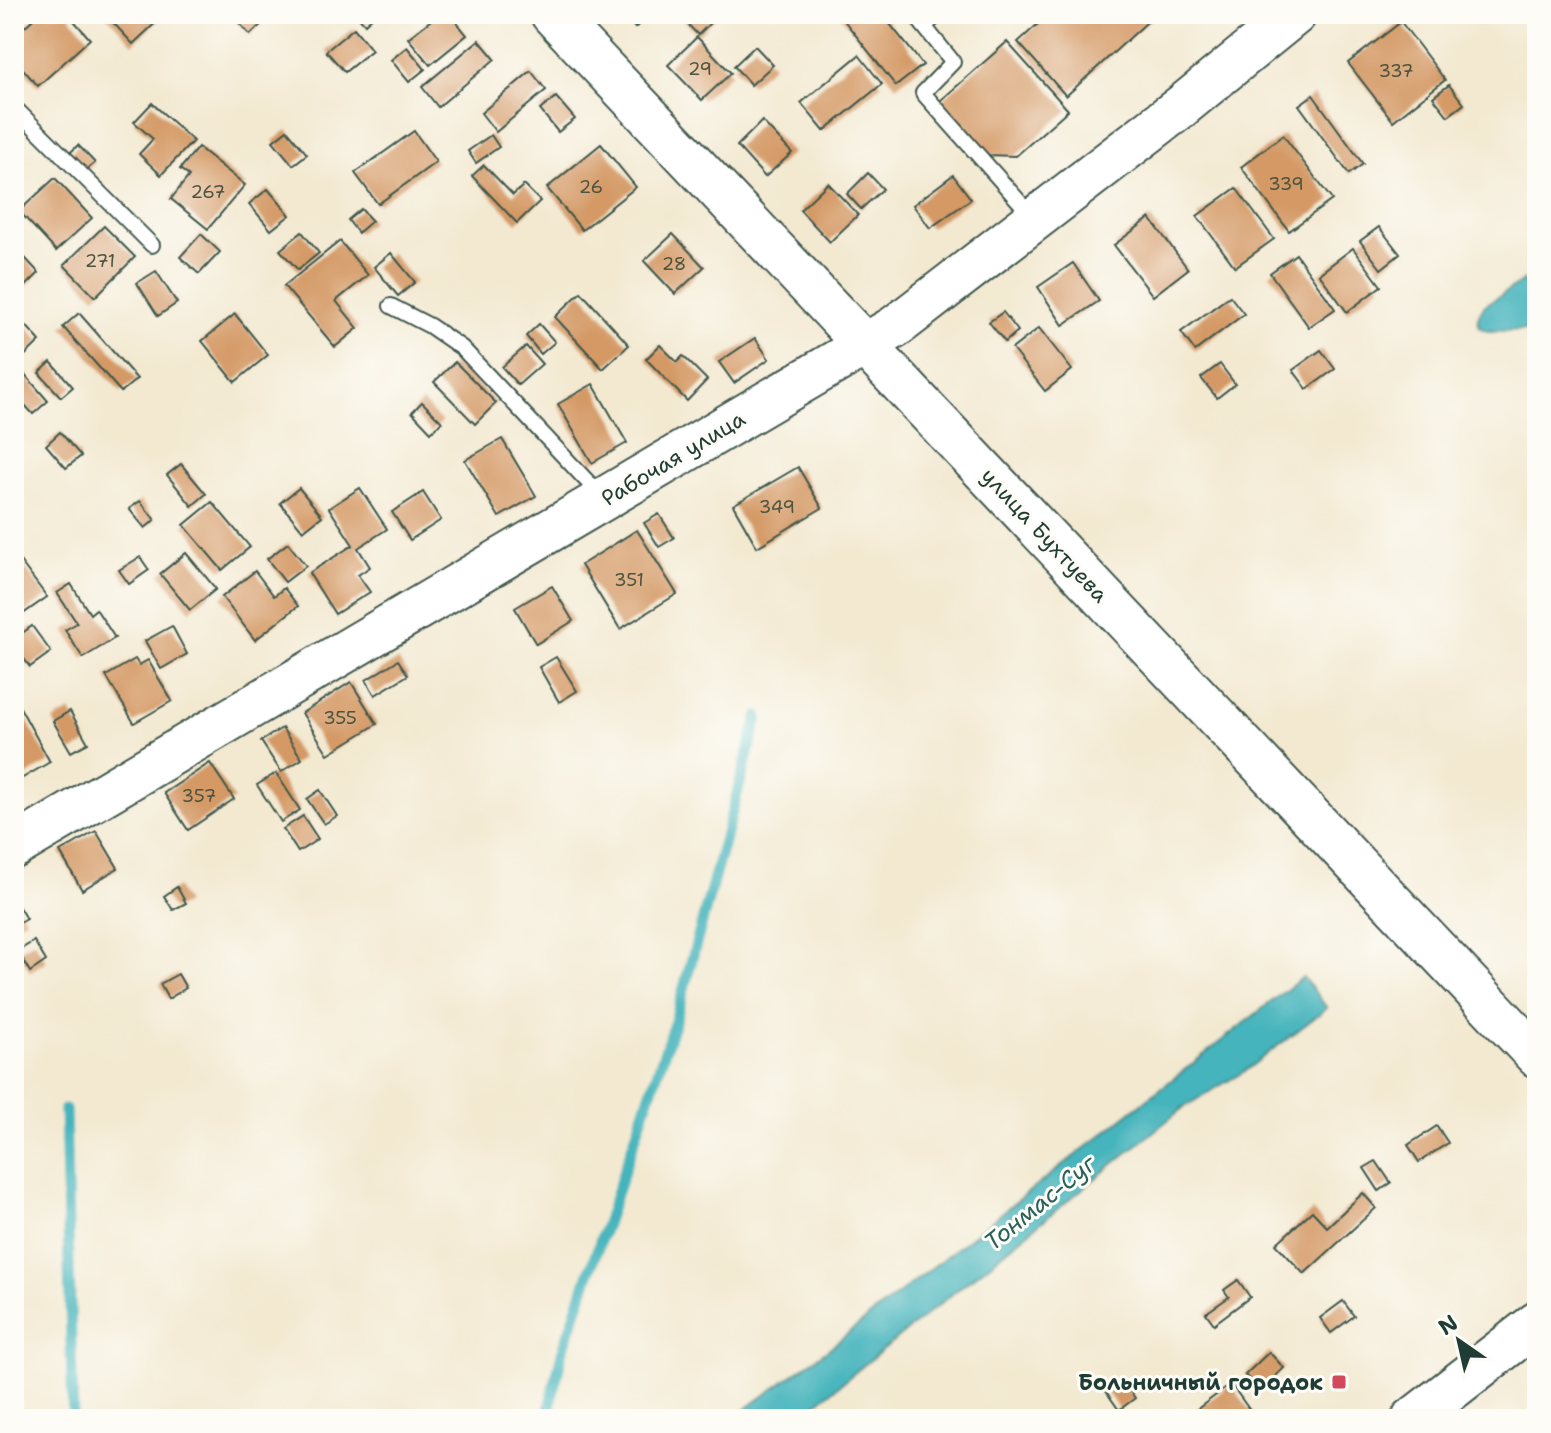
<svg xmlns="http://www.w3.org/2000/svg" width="1551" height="1433" viewBox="0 0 1551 1433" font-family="'Shantell Sans',sans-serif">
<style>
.water{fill:#44b4bc;stroke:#327878;stroke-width:2}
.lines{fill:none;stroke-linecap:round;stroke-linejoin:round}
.stream{stroke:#44b4bc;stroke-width:11}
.building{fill:#d49965}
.lane-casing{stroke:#3f574c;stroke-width:18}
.secondary-casing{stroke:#3f574c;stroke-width:46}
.lane{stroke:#fff;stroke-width:14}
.secondary{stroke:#fff;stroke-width:42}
.poi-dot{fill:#d1495b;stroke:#fdfcf7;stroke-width:3}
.labels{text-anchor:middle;stroke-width:6;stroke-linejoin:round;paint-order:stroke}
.number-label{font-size:18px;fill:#4c5440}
.street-label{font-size:22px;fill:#1f3d34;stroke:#fdfcf7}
.poi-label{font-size:22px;font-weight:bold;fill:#1f3d34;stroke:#fdfcf7;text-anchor:end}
.water-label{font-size:24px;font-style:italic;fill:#2a615d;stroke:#fdfcf7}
</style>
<rect width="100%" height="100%" fill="#fdfcf7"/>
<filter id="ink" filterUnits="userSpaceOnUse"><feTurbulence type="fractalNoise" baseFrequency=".0125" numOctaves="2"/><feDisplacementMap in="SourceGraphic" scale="16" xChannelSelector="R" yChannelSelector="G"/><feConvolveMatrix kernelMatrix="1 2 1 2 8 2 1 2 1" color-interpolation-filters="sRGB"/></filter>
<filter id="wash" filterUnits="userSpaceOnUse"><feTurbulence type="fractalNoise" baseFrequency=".006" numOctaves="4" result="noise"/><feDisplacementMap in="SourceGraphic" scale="32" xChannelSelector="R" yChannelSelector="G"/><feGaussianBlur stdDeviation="1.8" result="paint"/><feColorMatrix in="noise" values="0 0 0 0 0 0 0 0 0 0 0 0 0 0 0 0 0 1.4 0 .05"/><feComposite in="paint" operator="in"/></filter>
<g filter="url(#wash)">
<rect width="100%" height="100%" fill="#f3e9d1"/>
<g class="water">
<path d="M 1537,272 L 1537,330 L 1487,331 L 1479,327 C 1476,318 1479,314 1484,306 Z"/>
<polygon points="1303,977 1327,1008 1245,1071 1184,1107 797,1419 732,1419 827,1350"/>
</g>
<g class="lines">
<g class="stream">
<polyline points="65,1109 73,1419"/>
<polyline points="547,1419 562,1353 675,1021 758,717"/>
</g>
</g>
<g id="blocks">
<g class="building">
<polygon points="39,14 68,14 90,39 38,86 14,59 14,36"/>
<polygon points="105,14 165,14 133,44"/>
<polygon points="231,14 272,14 250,35"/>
<polygon points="356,14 376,14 365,24"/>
<polygon points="439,14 450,14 467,35 430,65 408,38"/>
<polygon points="622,14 650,14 635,28"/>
<polygon points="678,14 716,14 717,16 698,35"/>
<polygon points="839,14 882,14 923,65 896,86"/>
<polygon points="1049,14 1156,14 1066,96 1018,42"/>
<polygon points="1474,14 1493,14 1481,23"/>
<polygon points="1401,22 1445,80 1393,121 1348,63"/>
<polygon points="354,28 372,50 345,72 326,51"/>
<polygon points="697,37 731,73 702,100 668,65"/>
<polygon points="479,40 495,59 438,107 422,87"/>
<polygon points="1007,42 1068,110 1016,156 988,155 940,101"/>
<polygon points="755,46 773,65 751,85 734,66"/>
<polygon points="407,47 425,69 409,82 391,60"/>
<polygon points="859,55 882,84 824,131 801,103"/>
<polygon points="531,71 546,90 496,132 481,113"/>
<polygon points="1449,85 1464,104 1448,116 1433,97"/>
<polygon points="1313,95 1363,164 1349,174 1299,105"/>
<polygon points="556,97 575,119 558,132 540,110"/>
<polygon points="152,103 193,141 161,175 139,154 153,139 134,122"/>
<polygon points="762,121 792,153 765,177 737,146"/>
<polygon points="287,130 307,154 293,165 273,141"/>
<polygon points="414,131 436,162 378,204 355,173"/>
<polygon points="491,135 499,147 476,163 468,151"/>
<polygon points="1283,135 1332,200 1289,231 1241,167"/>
<polygon points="601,144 636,187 582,230 547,188"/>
<polygon points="78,145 95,163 85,171 69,154"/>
<polygon points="198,147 245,185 208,229 171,199 189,176 180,169"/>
<polygon points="484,165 513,195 524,185 540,201 517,223 472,176"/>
<polygon points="868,173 883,189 861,209 847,194"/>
<polygon points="953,175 971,199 930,228 913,205"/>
<polygon points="55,178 92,218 56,251 19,211"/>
<polygon points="828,183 858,215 830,242 800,210"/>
<polygon points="1236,188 1274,239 1235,267 1197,216"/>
<polygon points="268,189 290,215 271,230 249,204"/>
<polygon points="361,209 372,221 358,233 348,220"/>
<polygon points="1150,218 1188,269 1153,296 1114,245"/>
<polygon points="104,226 135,257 95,297 64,265"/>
<polygon points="1379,227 1400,254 1381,269 1360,241"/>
<polygon points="302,232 319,253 298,270 280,250"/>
<polygon points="201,234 220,252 199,274 180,257"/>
<polygon points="673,234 704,267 675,294 644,261"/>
<polygon points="340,241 368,275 336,301 358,328 335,347 284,286"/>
<polygon points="14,246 39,273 24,288 14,278"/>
<polygon points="1353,248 1381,286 1347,312 1319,274"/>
<polygon points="391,253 415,282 398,296 374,267"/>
<polygon points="1296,254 1335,309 1309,327 1270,273"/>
<polygon points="1073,263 1099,301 1063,325 1038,287"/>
<polygon points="156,271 177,303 158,316 137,283"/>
<polygon points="581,292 629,345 603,369 555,317"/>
<polygon points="1230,296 1244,314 1195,351 1181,332"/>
<polygon points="14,312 40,341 16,364 14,362"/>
<polygon points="1003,312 1018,331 1005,342 989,322"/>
<polygon points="79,313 137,379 121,392 63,327"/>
<polygon points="235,314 268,355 235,382 202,341"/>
<polygon points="539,324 555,342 541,354 526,336"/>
<polygon points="1039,328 1072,370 1045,391 1012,349"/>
<polygon points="755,338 769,359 734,383 719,362"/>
<polygon points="660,345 677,362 683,356 707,380 687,401 646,359"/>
<polygon points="526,346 542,364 518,385 502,367"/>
<polygon points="1321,350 1335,369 1307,389 1293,370"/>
<polygon points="51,362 73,387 61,397 39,373"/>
<polygon points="455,362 496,403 475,424 434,382"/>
<polygon points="1220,364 1235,384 1217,398 1201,378"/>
<polygon points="22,371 48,401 33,414 14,393 14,378"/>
<polygon points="593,384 627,443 592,463 558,404"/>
<polygon points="422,402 442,422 431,432 412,412"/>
<polygon points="60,432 81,456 66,468 46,445"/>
<polygon points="502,439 536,496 499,517 465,460"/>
<polygon points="181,464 206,494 192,506 167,475"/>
<polygon points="798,467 822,508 757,547 733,505"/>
<polygon points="299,488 322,516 303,531 280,503"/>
<polygon points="360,488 387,529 358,548 370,567 358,575 370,592 335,614 309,573 353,545 329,508"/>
<polygon points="423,492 441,520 410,540 392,512"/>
<polygon points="140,501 155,520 145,528 129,509"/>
<polygon points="212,502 250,547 222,570 184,525"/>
<polygon points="659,514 674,538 659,547 644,523"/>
<polygon points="637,530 677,594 620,629 581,565"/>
<polygon points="288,543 306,566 285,582 267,559"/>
<polygon points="14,553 47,597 20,616 14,608"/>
<polygon points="186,553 216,589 190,610 160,574"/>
<polygon points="140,557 149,570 129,584 119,570"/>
<polygon points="255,571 274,596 284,588 298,606 255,640 222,597"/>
<polygon points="71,584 90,614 96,609 115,638 83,658 65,630 77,623 57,593"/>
<polygon points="552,586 573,621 536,644 515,608"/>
<polygon points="32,626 51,652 30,667 14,645 14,639"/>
<polygon points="172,626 187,654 161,669 145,641"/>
<polygon points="556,657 577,691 559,702 539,667"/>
<polygon points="135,659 139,665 148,660 172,701 134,723 106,676"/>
<polygon points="398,660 408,675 375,695 366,680"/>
<polygon points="351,682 377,724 328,754 302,713"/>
<polygon points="18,704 50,762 14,783 14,707"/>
<polygon points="70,711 88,743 71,752 53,721"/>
<polygon points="282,728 302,759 281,772 261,741"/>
<polygon points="210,763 234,799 188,830 164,793"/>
<polygon points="276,773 300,810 281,822 257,785"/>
<polygon points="320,790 337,816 324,824 307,799"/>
<polygon points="303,816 318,839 298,852 283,829"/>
<polygon points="96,831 118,868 82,890 60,852"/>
<polygon points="177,887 186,903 173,910 164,896"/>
<polygon points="14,899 26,919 14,926"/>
<polygon points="34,941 46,961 30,972 18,951"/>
<polygon points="178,974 186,988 168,999 160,984"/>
<polygon points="1437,1126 1448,1143 1419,1162 1408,1145"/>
<polygon points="1376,1161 1391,1183 1379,1191 1364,1168"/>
<polygon points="1363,1193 1376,1208 1304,1274 1276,1244 1312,1211 1327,1227"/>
<polygon points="1238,1280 1250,1297 1214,1324 1206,1313 1229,1297 1224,1290"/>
<polygon points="1343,1301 1354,1316 1331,1333 1320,1318"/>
<polygon points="1269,1352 1284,1368 1260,1391 1245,1375"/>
<polygon points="1121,1379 1135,1398 1119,1410 1105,1390"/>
<polygon points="1231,1384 1256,1419 1184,1419"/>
</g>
</g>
</g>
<g filter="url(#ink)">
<use href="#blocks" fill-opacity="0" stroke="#3f574c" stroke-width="2"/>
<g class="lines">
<defs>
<g id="lane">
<polyline points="914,14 953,62 923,93 1033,217"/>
<polyline points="924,26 939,14"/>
<polyline points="14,107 152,245"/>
<polyline points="391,306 430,326 462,348 602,497"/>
</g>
<g id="secondary">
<polyline points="552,14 1537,1056"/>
<polyline points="14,847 895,327 1182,106 1295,14"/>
<polyline points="1413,1419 1537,1323"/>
</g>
</defs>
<use href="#lane" class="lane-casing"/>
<use href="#secondary" class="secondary-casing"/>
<use href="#lane" class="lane"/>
<use href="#secondary" class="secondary"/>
</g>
</g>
<rect class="poi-dot" x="1331" y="1374" width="16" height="16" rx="4"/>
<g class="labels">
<g class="number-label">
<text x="700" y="75">29</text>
<text x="1396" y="77">337</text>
<text x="1286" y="190">339</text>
<text x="591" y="193">26</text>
<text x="208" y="198">267</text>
<text x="100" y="267">271</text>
<text x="674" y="270">28</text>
<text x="777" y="513">349</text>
<text x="629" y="586">351</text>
<text x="340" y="724">355</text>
<text x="199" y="802">357</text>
</g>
<g class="street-label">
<text transform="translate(673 458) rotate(-31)" y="8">Рабочая улица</text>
<text transform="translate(1045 535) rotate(47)" y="8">улица Бухтуева</text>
</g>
<g class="poi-label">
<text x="1323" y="1390">Больничный городок</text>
</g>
<g class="water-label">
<text transform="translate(1040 1203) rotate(-39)" y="8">Тонмас-Суг</text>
</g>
</g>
<rect width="1551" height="1433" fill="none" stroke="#fdfcf7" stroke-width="48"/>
<g transform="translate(1459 1341) rotate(326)" stroke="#fdfcf7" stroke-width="6" paint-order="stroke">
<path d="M0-6L14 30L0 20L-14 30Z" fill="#1f3d34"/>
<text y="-12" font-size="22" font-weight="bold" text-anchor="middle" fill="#1f3d34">N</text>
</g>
</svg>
